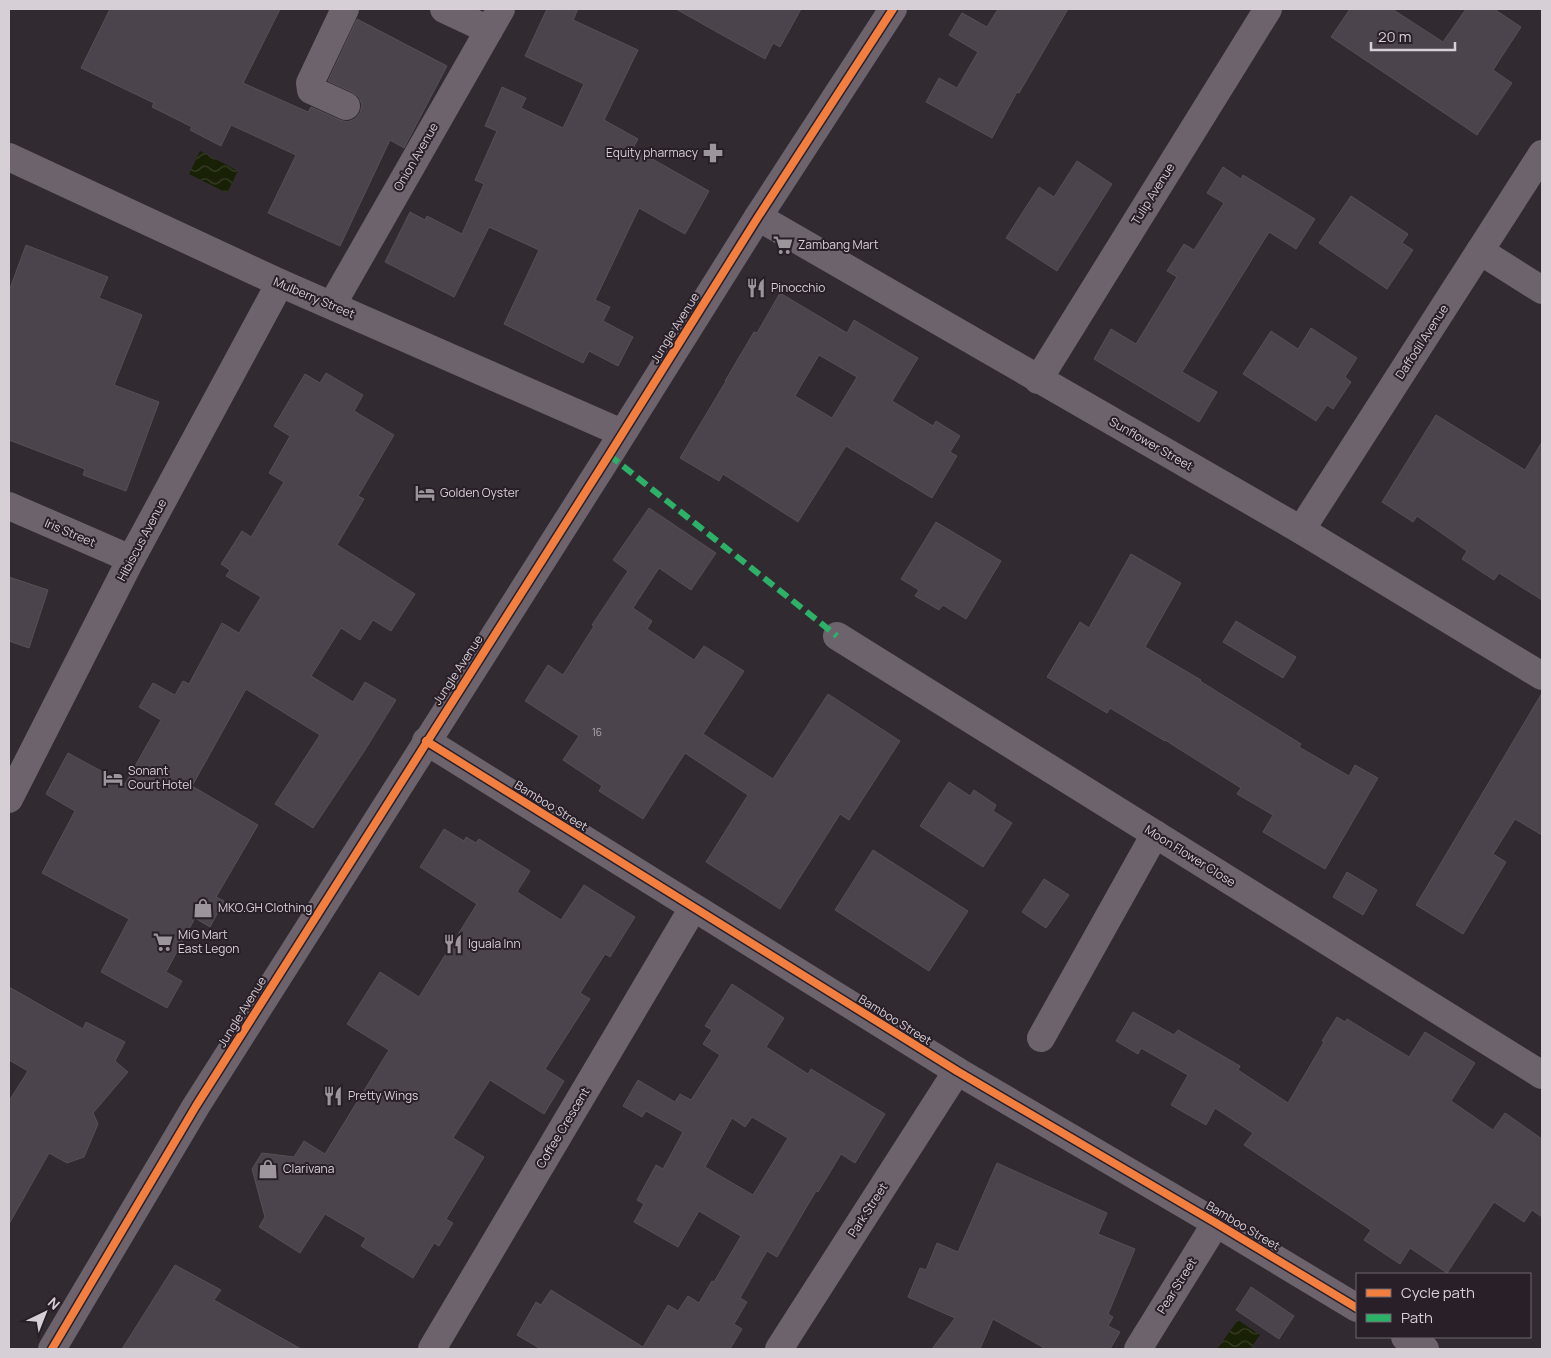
<svg xmlns="http://www.w3.org/2000/svg" width="1551" height="1358" viewBox="0 0 1551 1358" font-family="Manrope,sans-serif">
<style>
.water{fill:url(#water-waves)}
.building{fill:#4c444c;stroke:#555055;fill-rule:evenodd}
.lines{fill:none;stroke-linecap:round;stroke-linejoin:round}
.minor{stroke:#6c636c;stroke-width:28}
.quiet{stroke:#2db169;stroke-width:6;stroke-dasharray:12 6;stroke-linecap:butt}
.cycleway-casing{stroke:#291f29;stroke-width:11}
.cycleway{stroke:#f27e40;stroke-width:8}
.labels{text-anchor:middle;stroke-width:4;stroke-linejoin:round;paint-order:stroke}
.number-label{font-size:10px;fill:#b4adb4}
.poi-label{font-size:12px;fill:#d6d0d6;stroke:#291f29;text-anchor:start}
.street-label{font-size:12px;fill:#d6d0d6;stroke:#291f29}
</style>
<defs>
<pattern id="water-waves" width="16" height="10" patternUnits="userSpaceOnUse" patternTransform="scale(1.25)"><rect width="16" height="10" fill="#182005"/><path d="M0 5q4-4 8 0t8 0" fill="none" stroke="#393f29"/></pattern>
</defs>
<rect width="100%" height="100%" fill="#312b31"/>
<g class="water">
<polygon points="200,151 238,171 227,193 189,174"/>
<polygon points="1238,1320 1260,1335 1250,1349 1217,1349"/>
</g>
<g class="building">
<polygon points="110,9 280,9 243,83 308,112 311,107 340,120 347,122 355,119 360,113 362,105 359,97 352,92 328,81 357,19 447,66 404,148 390,140 340,246 268,213 296,155 231,125 221,146 190,130 192,127 152,107 154,103 81,68"/>
<polygon points="547,9 578,9 573,20 638,50 604,120 638,139 633,148 709,191 685,234 639,208 595,300 610,307 603,321 633,337 618,366 589,351 583,363 504,324 539,250 489,227 454,297 385,262 410,212 425,220 427,216 462,234 484,184 475,180 497,131 485,126 502,87 526,98 521,108 563,128 584,84 525,56"/>
<polygon points="676,9 801,9 780,47 773,43 765,59"/>
<polygon points="998,9 1068,9 1019,93 1017,92 992,138 926,102 939,78 957,88 978,52 949,35 962,13 987,27"/>
<polygon points="1350,9 1392,9 1443,42 1466,9 1494,9 1521,27 1493,70 1512,83 1477,135 1331,37"/>
<polygon points="1077,161 1112,184 1057,271 1006,238 1039,187 1054,197"/>
<polygon points="1223,167 1241,179 1243,175 1315,219 1296,249 1269,232 1182,372 1217,392 1199,422 1094,359 1111,329 1136,344 1177,277 1167,271 1184,244 1194,250 1224,203 1207,193"/>
<polygon points="1351,196 1408,234 1402,243 1413,250 1387,289 1319,243"/>
<polygon points="26,245 108,277 99,298 142,315 114,385 159,402 126,491 83,475 85,469 9,440 9,291"/>
<path d="M 780,293 L 847,333 L 854,320 L 918,358 L 892,401 L 933,426 L 936,421 L 960,436 L 950,452 L 957,456 L 932,498 L 846,446 L 798,522 L 723,474 L 719,481 L 680,458 L 726,381 L 725,381 L 754,332 L 757,333 ZM 819,355 L 857,377 L 832,418 L 795,396 Z"/>
<polygon points="1311,328 1357,358 1345,377 1351,382 1333,409 1327,405 1316,421 1243,374 1271,331 1298,349"/>
<polygon points="326,373 363,395 354,411 394,435 358,496 364,499 337,545 415,594 391,631 373,620 360,640 341,628 311,676 353,702 365,682 396,700 363,753 313,828 275,804 320,735 246,689 192,786 258,825 216,897 224,901 210,927 195,918 166,972 182,981 167,1008 101,972 129,919 42,873 75,811 46,794 68,753 125,784 161,720 139,707 153,683 175,695 183,681 189,684 222,623 239,633 261,597 226,576 230,570 221,564 242,531 251,537 284,482 269,473 290,436 274,426 305,374 320,383"/>
<polygon points="1436,415 1525,470 1542,442 1542,600 1499,573 1494,580 1462,559 1467,551 1417,516 1413,522 1382,502"/>
<polygon points="649,508 716,553 691,590 659,568 633,608 652,621 647,629 694,660 704,646 744,671 703,734 773,779 828,694 900,741 849,820 840,814 780,909 706,862 748,795 685,753 643,819 599,791 602,786 563,760 579,736 525,701 548,665 563,675 594,626 592,625 628,571 613,560"/>
<polygon points="936,522 1001,561 966,619 943,605 939,610 915,596 919,590 901,579"/>
<polygon points="1131,554 1181,583 1145,647 1201,680 1200,681 1301,744 1299,747 1349,776 1355,765 1378,778 1325,869 1263,832 1273,815 1237,794 1241,788 1165,740 1165,741 1110,708 1107,713 1047,677 1080,622 1089,628"/>
<polygon points="9,577 48,590 29,648 9,641"/>
<polygon points="1236,621 1296,657 1283,678 1223,642"/>
<polygon points="1542,693 1542,835 1515,819 1493,854 1506,862 1463,934 1416,905"/>
<polygon points="949,782 970,796 974,790 996,805 993,811 1012,823 983,867 920,826"/>
<polygon points="444,829 464,841 466,837 476,843 479,839 530,871 517,892 561,920 584,885 635,917 610,957 605,954 580,993 590,999 545,1069 564,1081 544,1114 490,1080 453,1138 484,1157 446,1219 453,1223 439,1246 434,1243 413,1278 361,1246 366,1238 325,1214 300,1253 259,1227 265,1217 252,1169 262,1153 294,1157 304,1141 325,1154 389,1050 347,1024 380,972 419,997 477,904 420,867"/>
<polygon points="873,850 968,911 929,971 835,910"/>
<polygon points="1347,872 1377,890 1363,915 1333,897"/>
<polygon points="1044,879 1069,895 1046,928 1022,912"/>
<path d="M 732,984 L 784,1018 L 766,1047 L 808,1074 L 811,1069 L 885,1114 L 855,1163 L 841,1154 L 818,1192 L 816,1191 L 777,1257 L 767,1251 L 740,1298 L 747,1302 L 734,1324 L 742,1329 L 730,1349 L 541,1349 L 517,1335 L 536,1302 L 541,1305 L 551,1290 L 643,1347 L 668,1305 L 678,1311 L 688,1296 L 699,1303 L 712,1281 L 714,1282 L 741,1236 L 699,1211 L 678,1247 L 634,1222 L 644,1204 L 637,1200 L 656,1165 L 663,1169 L 683,1132 L 646,1111 L 642,1117 L 623,1106 L 638,1080 L 675,1102 L 680,1094 L 691,1100 L 720,1055 L 703,1044 L 712,1030 L 705,1026 ZM 752,1117 L 788,1138 L 753,1195 L 705,1167 L 732,1118 L 745,1127 Z"/>
<polygon points="9,987 83,1029 86,1022 125,1042 115,1061 128,1072 93,1113 98,1124 84,1157 67,1163 49,1153 9,1224 9,1101 28,1071 9,1060"/>
<polygon points="1133,1012 1174,1035 1178,1030 1240,1066 1238,1070 1288,1103 1324,1042 1322,1041 1337,1017 1345,1022 1347,1019 1409,1057 1425,1032 1475,1063 1451,1101 1493,1130 1505,1113 1542,1139 1542,1217 1532,1210 1524,1222 1494,1202 1447,1273 1410,1248 1400,1264 1364,1240 1371,1230 1244,1145 1253,1133 1215,1108 1206,1125 1171,1105 1188,1075 1141,1048 1138,1054 1116,1041"/>
<polygon points="997,1163 1107,1213 1098,1234 1135,1249 1108,1314 1113,1317 1108,1326 1120,1332 1110,1349 1046,1349 993,1319 980,1349 932,1349 955,1318 908,1297 920,1268 926,1270 937,1243 958,1252"/>
<polygon points="175,1265 221,1290 214,1300 301,1349 122,1349"/>
<polygon points="1251,1287 1294,1316 1279,1339 1236,1310"/>
</g>
<g class="lines">
<g class="minor">
<polyline points="345,9 310,83 311,90 346,106"/>
<polyline points="444,9 489,30"/>
<polyline points="9,157 280,283 622,433"/>
<polyline points="758,217 1301,530 1542,676"/>
<polyline points="1480,251 1542,290"/>
<polyline points="332,305 501,9"/>
<polyline points="1038,380 1268,9"/>
<polyline points="9,506 131,559"/>
<polyline points="1301,530 1542,154"/>
<polyline points="837,636 1542,1075"/>
<polyline points="426,741 957,1071 1216,1223 1357,1308"/>
<polyline points="9,799 131,559 280,283"/>
<polyline points="1041,1038 1155,834"/>
<polyline points="1405,1337 1425,1349"/>
<polyline points="52,1349 196,1106 609,455 758,217 893,9"/>
<polyline points="432,1349 693,908"/>
<polyline points="779,1349 957,1071"/>
<polyline points="1138,1349 1216,1223"/>
</g>
<polyline class="quiet" points="609,455 837,636"/>
<defs>
<g id="cycleway">
<polyline points="426,741 957,1071 1216,1223 1357,1308"/>
<polyline points="52,1349 196,1106 609,455 758,217 893,9"/>
</g>
</defs>
<use href="#cycleway" class="cycleway-casing"/>
<use href="#cycleway" class="cycleway"/>
</g>
<defs>
<symbol id="pharmacy-bare" viewBox="-9 -9 18 18"><path d="M-2-6h4v4h4v4h-4v4h-4v-4h-4v-4h4Z" fill="#9c969c" stroke="#291f29" stroke-width="2.5" paint-order="stroke"/></symbol>
<symbol id="supermarket-bare" viewBox="-9 -9 18 18"><path d="M-6-5.5h2.5l.6 2H6L4.5 2H-2.5L-4.4-4H-6ZM-1.5 3.2a1.3 1.3 0 1 0 .1 0ZM3 3.2a1.3 1.3 0 1 0 .1 0Z" fill="#9c969c" stroke="#291f29" stroke-width="2.5" paint-order="stroke"/></symbol>
<symbol id="restaurant-bare" viewBox="-9 -9 18 18"><path d="M-5-6h1v4h1v-4h1v4h1v-4h1v5L-1.5 .5V6h-2V.5L-5-1ZM5-6V6H3V1.5H1.5Q1.5-4 5-6Z" fill="#9c969c" stroke="#291f29" stroke-width="2.5" paint-order="stroke"/></symbol>
<symbol id="hotel-bare" viewBox="-9 -9 18 18"><path d="M-6-4.5h1.5V1H6V5H4.5V3h-9V5H-6ZM-4 0a1.8 1.8 0 1 1 3.6 0ZM.5 0V-2.5h3Q6-2.5 6 0Z" fill="#9c969c" stroke="#291f29" stroke-width="2.5" paint-order="stroke"/></symbol>
<symbol id="shop-bare" viewBox="-9 -9 18 18"><path d="M-5-2.5h2.3a2.7 3.5 0 0 1 5.4 0H5L5.5 6h-11ZM-1.5-2.5h3a1.5 2.3 0 0 0-3 0Z" fill="#9c969c" stroke="#291f29" stroke-width="2.5" paint-order="stroke"/></symbol>
</defs>
<g fill-rule="evenodd">
<use href="#pharmacy-bare" x="699" y="139" width="28" height="28"/>
<use href="#supermarket-bare" x="769" y="231" width="28" height="28"/>
<use href="#restaurant-bare" x="742" y="274" width="28" height="28"/>
<use href="#hotel-bare" x="411" y="479" width="28" height="28"/>
<use href="#hotel-bare" x="99" y="764" width="28" height="28"/>
<use href="#shop-bare" x="189" y="894" width="28" height="28"/>
<use href="#supermarket-bare" x="149" y="928" width="28" height="28"/>
<use href="#restaurant-bare" x="439" y="930" width="28" height="28"/>
<use href="#restaurant-bare" x="319" y="1082" width="28" height="28"/>
<use href="#shop-bare" x="254" y="1155" width="28" height="28"/>
</g>
<g class="labels">
<g class="number-label">
<text x="597" y="736">16</text>
</g>
<g class="poi-label">
<text x="698" y="157" text-anchor="end">Equity pharmacy</text>
<text x="798" y="249">Zambang Mart</text>
<text x="771" y="292">Pinocchio</text>
<text x="440" y="497">Golden Oyster</text>
<text x="128" y="775">Sonant<tspan x="128" dy="14">Court Hotel</tspan></text>
<text x="218" y="912">MKO.GH Clothing</text>
<text x="178" y="939">MiG Mart<tspan x="178" dy="14">East Legon</tspan></text>
<text x="468" y="948">Iguala Inn</text>
<text x="348" y="1100">Pretty Wings</text>
<text x="283" y="1173">Clarivana</text>
</g>
<g class="street-label">
<text transform="translate(416 157) rotate(-60)" y="4">Onion Avenue</text>
<text transform="translate(1153 194) rotate(-58)" y="4">Tulip Avenue</text>
<text transform="translate(314 298) rotate(23)" y="4">Mulberry Street</text>
<text transform="translate(675 328) rotate(-58)" y="4">Jungle Avenue</text>
<text transform="translate(1422 342) rotate(-57)" y="4">Daffodil Avenue</text>
<text transform="translate(1151 444) rotate(30)" y="4">Sunflower Street</text>
<text transform="translate(70 533) rotate(23)" y="4">Iris Street</text>
<text transform="translate(142 540) rotate(-62)" y="4">Hibiscus Avenue</text>
<text transform="translate(458 670) rotate(-57)" y="4">Jungle Avenue</text>
<text transform="translate(551 806) rotate(32)" y="4">Bamboo Street</text>
<text transform="translate(1190 856) rotate(32)" y="4">Moon Flower Close</text>
<text transform="translate(242 1012) rotate(-58)" y="4">Jungle Avenue</text>
<text transform="translate(895 1020) rotate(32)" y="4">Bamboo Street</text>
<text transform="translate(563 1128) rotate(-59)" y="4">Coffee Crescent</text>
<text transform="translate(868 1210) rotate(-57)" y="4">Park Street</text>
<text transform="translate(1243 1226) rotate(31)" y="4">Bamboo Street</text>
<text transform="translate(1177 1286) rotate(-58)" y="4">Pear Street</text>
</g>
</g>
<rect width="1551" height="1358" fill="none" stroke="#d6d0d6" stroke-width="20"/>
<rect x="1356" y="1273" width="175" height="65" fill="#291f29" stroke="#6e666e"/>
<rect x="1366" y="1289" width="25" height="8" fill="#f27e40" stroke="#6e666e"/>
<text x="1401" y="1298" font-size="15" fill="#d6d0d6">Cycle path</text>
<rect x="1366" y="1314" width="25" height="8" fill="#2db169" stroke="#6e666e"/>
<text x="1401" y="1323" font-size="15" fill="#d6d0d6">Path</text>
<g transform="translate(45 1313) rotate(43)" stroke="#291f29" stroke-width="4" paint-order="stroke">
<path d="M0-4L9 19L0 12L-9 19Z" fill="#d6d0d6"/>
<text y="-8" font-size="14" font-weight="bold" text-anchor="middle" fill="#d6d0d6">N</text>
</g>
<path d="M1371 42v8h84v-8" fill="none" stroke="#d6d0d6" stroke-width="2.5"/>
<text x="1378" y="42" font-size="15" fill="#d6d0d6" stroke="#291f29" stroke-width="4" paint-order="stroke">20 m</text>
</svg>
